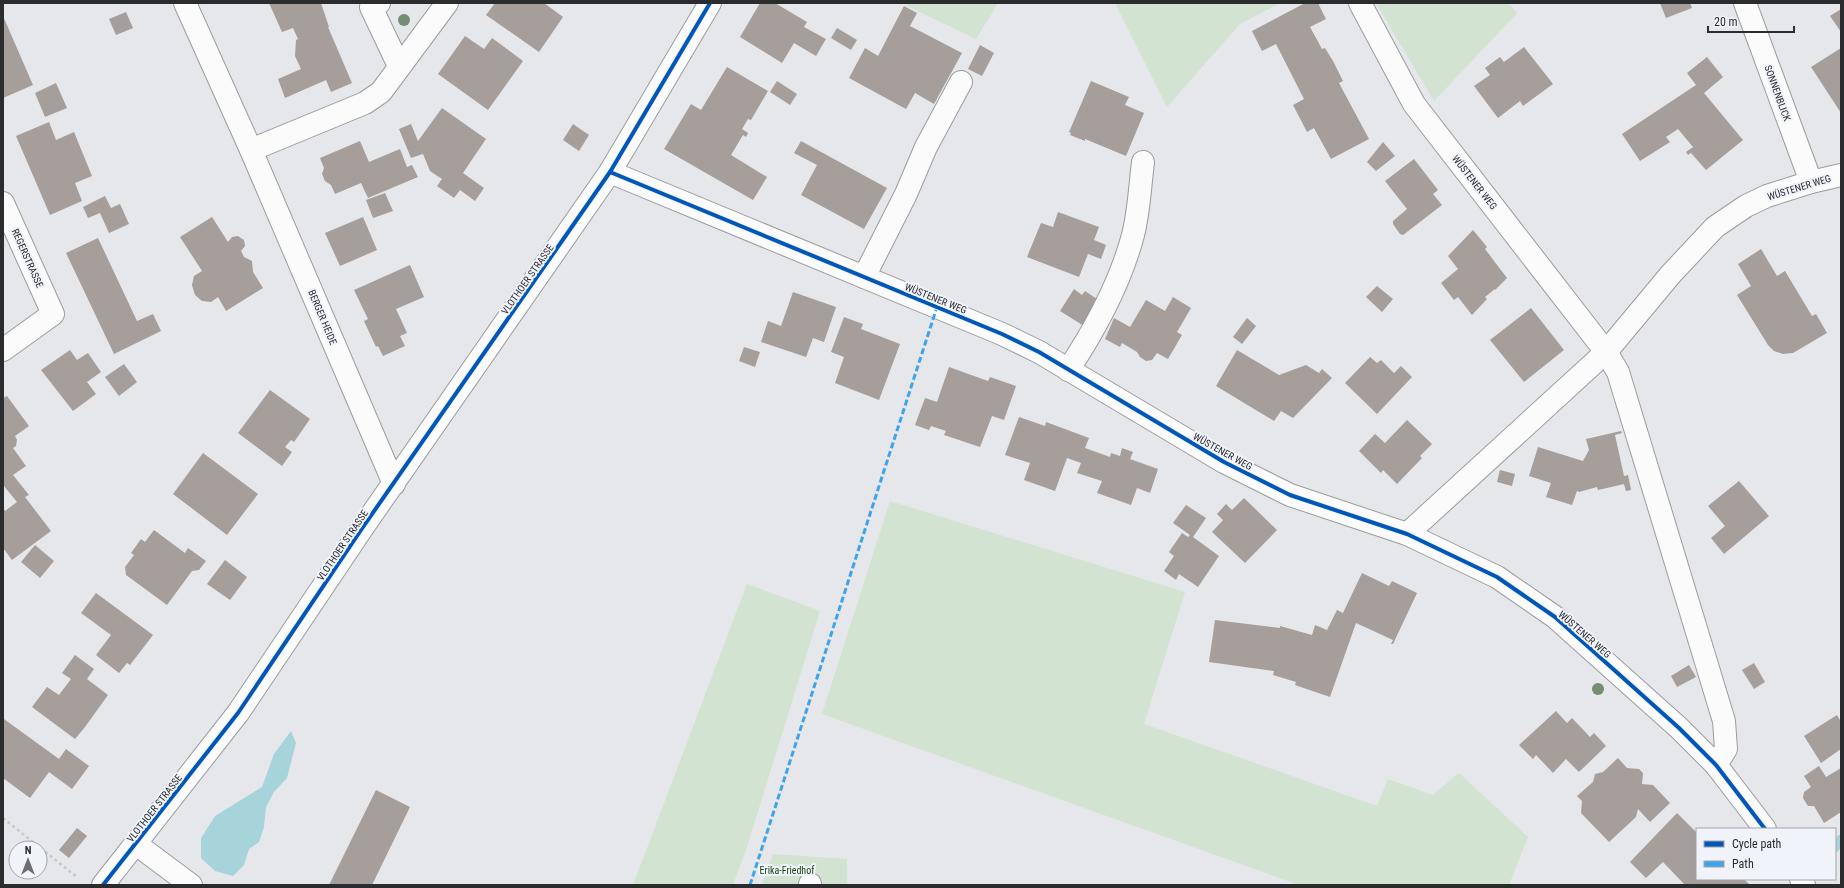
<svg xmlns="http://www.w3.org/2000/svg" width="1844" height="888" viewBox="0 0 1844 888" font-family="'Roboto Condensed',sans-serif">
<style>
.green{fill:#d2e3d2}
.water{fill:#a7d3da}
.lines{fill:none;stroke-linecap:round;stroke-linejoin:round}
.stream{stroke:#a7d3da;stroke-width:9}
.building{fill:#a59e9b}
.minor-casing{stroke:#9a9c9e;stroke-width:24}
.path{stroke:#c7c8c8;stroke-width:2.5;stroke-dasharray:3 3;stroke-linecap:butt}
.minor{stroke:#fbfbfc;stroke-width:22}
.quiet{stroke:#3ea3eb;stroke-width:3;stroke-dasharray:6 3;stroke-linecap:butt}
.cycleway-casing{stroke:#f0f3fa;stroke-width:6}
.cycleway{stroke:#0057b8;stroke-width:4}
.tree{fill:#748d73}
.labels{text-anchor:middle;stroke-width:4;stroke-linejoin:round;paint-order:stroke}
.street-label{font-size:10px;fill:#2b2c2e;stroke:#f0f3fa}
.park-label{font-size:10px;fill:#174411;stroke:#f0f3fa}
</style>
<rect width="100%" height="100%" fill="#e5e7ea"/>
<g class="green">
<polygon points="901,3 998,3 976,39"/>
<polygon points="1115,3 1280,3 1240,24 1167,107"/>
<polygon points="1376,3 1509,3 1517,13 1434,101"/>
<polygon points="890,501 1185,592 1144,724 1377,806 1388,779 1433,795 1459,773 1528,837 1509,885 1299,885 822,714"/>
<polygon points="747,584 820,611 747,847 733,885 633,885"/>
<polygon points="773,854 847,859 847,885 762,885"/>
</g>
<polygon class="water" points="291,731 296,743 287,778 274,792 266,807 264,827 259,842 249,849 244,865 233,876 215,871 201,858 201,838 215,816 262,787 274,754"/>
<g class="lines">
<polyline class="stream" points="1835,848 1841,839"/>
</g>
<g class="building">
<polygon points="269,3 321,3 329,27 328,27 352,83 331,92 326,80 285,98 278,79 301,69 295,56 296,40 298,39 293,28 282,32"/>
<polygon points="495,3 544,3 563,17 539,52 486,15"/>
<polygon points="760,3 775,3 807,22 804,27 826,39 816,56 794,43 782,63 740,37"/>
<polygon points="1305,3 1318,3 1326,19 1310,27 1322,49 1325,48 1333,61 1343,81 1339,83 1369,139 1331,159 1314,128 1307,132 1293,105 1304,99 1276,44 1262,51 1252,31"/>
<polygon points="1660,3 1690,3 1692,8 1666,18"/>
<polygon points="904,6 917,13 910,26 962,53 934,104 915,93 906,109 849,78 865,48 878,56"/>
<polygon points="1841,9 1841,32 1830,16"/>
<polygon points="126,12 133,28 116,35 109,19"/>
<polygon points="3,16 33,85 3,98"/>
<polygon points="837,28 857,40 851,50 831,38"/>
<polygon points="465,36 484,49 492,38 523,61 488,110 438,74"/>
<polygon points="980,45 994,53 982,76 968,69"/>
<polygon points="1524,47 1553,84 1523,106 1520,101 1498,118 1474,86 1490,75 1485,68 1500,57 1504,62"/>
<polygon points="1841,48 1841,113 1811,67"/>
<polygon points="1707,57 1723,77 1704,93 1743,140 1706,170 1691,153 1688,155 1686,152 1693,147 1678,129 1666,137 1670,142 1640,161 1622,134 1696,85 1687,73"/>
<polygon points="727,67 768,91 751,120 748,119 742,129 748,133 746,137 743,135 731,155 767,177 753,200 664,149 691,104 701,110"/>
<polygon points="777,81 797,94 790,105 770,92"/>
<polygon points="1091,81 1129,97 1125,105 1144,113 1126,156 1085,139 1085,141 1070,135 1071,133 1069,132"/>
<polygon points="56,83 67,108 45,117 35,93"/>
<polygon points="442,108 486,139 463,173 484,188 475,201 460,190 454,198 437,186 442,179 430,171 423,154 411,158 399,129 411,124 418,141"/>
<polygon points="49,122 56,140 74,132 92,176 75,183 82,201 50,215 16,136"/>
<polygon points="573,124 589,135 579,151 563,140"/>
<polygon points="360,141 369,162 400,149 407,167 412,165 418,177 368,198 361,183 335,194 331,185 325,181 322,174 324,168 320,158"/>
<polygon points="801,141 887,188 864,229 801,195 817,165 794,153"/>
<polygon points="1383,142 1395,156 1376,171 1367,162"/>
<polygon points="1414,159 1438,190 1433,194 1442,205 1403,235 1400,234 1393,224 1393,221 1407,209 1385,181"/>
<polygon points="385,193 393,211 373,218 366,200"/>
<polygon points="105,196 111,208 120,204 129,224 109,233 100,213 88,218 83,207"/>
<polygon points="1058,212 1099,227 1094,240 1106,245 1101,259 1088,254 1079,277 1027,257 1041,223 1053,227"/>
<polygon points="212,217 228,242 232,237 238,236 244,240 245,246 241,251 244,257 252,261 253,272 263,288 226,311 218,297 211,302 202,301 195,295 192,285 194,276 202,271 180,237"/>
<polygon points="363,217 377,250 340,266 325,233"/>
<polygon points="1473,230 1487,247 1485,249 1507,278 1495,290 1495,289 1485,297 1487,299 1472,315 1458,297 1454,300 1441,283 1458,269 1448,256"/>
<polygon points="98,238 137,321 153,314 161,331 114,354 66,253"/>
<polygon points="1761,249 1777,276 1785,271 1812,316 1816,314 1827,333 1793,353 1783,354 1774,351 1768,345 1737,295 1751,286 1738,264"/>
<polygon points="410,265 424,297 396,309 407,333 400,336 405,346 383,356 378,346 376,347 364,321 368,319 354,290"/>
<polygon points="1377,286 1393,299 1382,312 1366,297"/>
<polygon points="1074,289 1082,295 1085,291 1100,301 1084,326 1060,311"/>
<polygon points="793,292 836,307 824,342 813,338 806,357 761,342 768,321 781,326"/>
<polygon points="1173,297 1191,308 1177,332 1182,335 1168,359 1157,353 1152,360 1146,361 1140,357 1137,352 1122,343 1120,347 1105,339 1114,318 1130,327 1146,300 1165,311"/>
<polygon points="1531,308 1564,350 1524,382 1490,340"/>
<polygon points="844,317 863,324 861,329 900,344 879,400 835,383 844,357 831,352"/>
<polygon points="1247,318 1256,326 1242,344 1233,337"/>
<polygon points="744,347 760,352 755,367 739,361"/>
<polygon points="70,350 77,360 88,353 101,372 87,382 96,394 73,411 41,370"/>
<polygon points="1237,350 1279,375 1306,365 1319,373 1322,369 1332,378 1293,418 1281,411 1274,421 1216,386"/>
<polygon points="1370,357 1377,363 1381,360 1394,373 1401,366 1412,377 1377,414 1345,383"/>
<polygon points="124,364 137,382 119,396 105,377"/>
<polygon points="949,367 988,381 990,377 1016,386 1004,420 992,416 980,447 944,435 946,431 931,426 929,430 915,425 925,398 937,402"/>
<polygon points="270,390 310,419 294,442 291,440 285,447 292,452 282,466 238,433"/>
<polygon points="7,396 29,426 15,436 17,440 16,446 13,448 26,466 13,475 29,495 25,497 51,531 12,560 3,548 3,508 5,511 17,502 3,485 3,398"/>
<polygon points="1019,417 1045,426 1046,422 1089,438 1085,448 1110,457 1111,453 1120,456 1122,448 1133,452 1130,459 1158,469 1150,493 1137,488 1131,505 1097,493 1102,481 1077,473 1081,463 1067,458 1055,491 1024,480 1030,463 1005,455"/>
<polygon points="1407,420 1432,444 1420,456 1422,458 1397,484 1383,470 1381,473 1359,451 1375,434 1385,443"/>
<polygon points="1621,431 1622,433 1615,435 1624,476 1628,475 1631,490 1626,491 1624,484 1598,490 1597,487 1579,492 1577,491 1572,505 1546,497 1551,483 1529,476 1538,447 1583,461 1589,450 1586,439"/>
<polygon points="203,453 258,494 227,535 173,494"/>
<polygon points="1500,470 1515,474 1512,486 1497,482"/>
<polygon points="1739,481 1769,516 1724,554 1711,538 1725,526 1708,506"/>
<polygon points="1244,498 1277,530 1245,563 1212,532 1223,520 1217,514 1226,504 1232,510"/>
<polygon points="1186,505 1206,518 1193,537 1219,556 1198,587 1179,574 1176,580 1164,571 1174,556 1169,552 1182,533 1188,537 1190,535 1173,523"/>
<polygon points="154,530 185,553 188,548 206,561 199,570 192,571 167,605 126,575 125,567 134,555 131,553 141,539 145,542"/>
<polygon points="35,545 54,561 40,578 21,562"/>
<polygon points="225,560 247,577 230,600 207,584"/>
<polygon points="1362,573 1389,586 1392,581 1417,593 1393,644 1391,644 1393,640 1356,623 1330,697 1295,685 1296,682 1273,675 1274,671 1209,662 1215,620 1280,628 1280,626 1312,635 1315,625 1327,630 1337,610 1343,613"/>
<polygon points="96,593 153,635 130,665 127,663 119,673 96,655 111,635 81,613"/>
<polygon points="75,655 94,669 87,679 108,695 85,727 75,739 32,707 47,687 59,695 71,679 62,673"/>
<polygon points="1754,663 1765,682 1754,689 1742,670"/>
<polygon points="1689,665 1696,677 1677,687 1671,676"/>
<polygon points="1556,711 1567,723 1572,718 1590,737 1594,733 1606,746 1579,772 1566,759 1553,773 1536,755 1533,759 1519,745"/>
<polygon points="1837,715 1841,722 1841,749 1821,763 1804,736"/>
<polygon points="4,719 59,759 66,749 89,766 72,789 49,772 30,798 3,778"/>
<polygon points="1618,758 1627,768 1639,769 1643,773 1642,784 1653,785 1670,803 1650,822 1638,809 1636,817 1609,842 1581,813 1582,801 1577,796 1593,782 1595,774 1603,772"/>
<polygon points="1819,766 1826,777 1841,768 1841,812 1824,823 1814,806 1808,806 1803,798 1804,792 1811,787 1804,776"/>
<polygon points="376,790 410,807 372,885 329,885"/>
<polygon points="1677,813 1697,833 1697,879 1744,879 1750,885 1685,885 1663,862 1646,878 1630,862"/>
<polygon points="77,828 87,836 69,858 59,850"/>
</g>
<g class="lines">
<defs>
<g id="minor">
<polyline points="185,3 251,150 394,484"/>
<polyline points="379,3 371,7 399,66"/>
<polyline points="1360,3 1414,104 1606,352 1618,372 1724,721 1726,749 1716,765"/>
<polyline points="1745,3 1811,182"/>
<polyline points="251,150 365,103 381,92 447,3"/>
<polyline points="610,172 1002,334 1039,352 1224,462 1290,495 1407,534 1497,577 1555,617 1679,728 1716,765 1765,829"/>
<polyline points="3,203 53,314 3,350"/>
<polyline points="864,277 906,194 926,147 961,82"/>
<path d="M 1068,370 C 1096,328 1120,284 1133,235 C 1139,212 1140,186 1143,162"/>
<polyline points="1407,534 1606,352 1671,274 1715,227 1746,206 1767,196 1811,182 1841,175"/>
<polyline points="136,844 191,885"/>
<polyline points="1801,879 1804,885"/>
<polyline points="103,885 238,713 363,527 610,172 710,3"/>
<polyline points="810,885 810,884"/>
</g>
</defs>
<use href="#minor" class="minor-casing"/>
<polyline class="path" points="3,818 78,878"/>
<use href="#minor" class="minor"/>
<polyline class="quiet" points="750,885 937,307"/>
<defs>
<g id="cycleway">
<polyline points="610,172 1002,334 1039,352 1224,462 1290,495 1407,534 1497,577 1555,617 1679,728 1716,765 1765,829"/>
<polyline points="103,885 238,713 363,527 610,172 710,3"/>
</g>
</defs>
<use href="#cycleway" class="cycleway-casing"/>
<use href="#cycleway" class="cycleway"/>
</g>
<g class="tree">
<circle cx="404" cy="20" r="6"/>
<circle cx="1598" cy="689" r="6"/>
</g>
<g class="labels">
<g class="street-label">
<text transform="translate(1778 93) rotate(70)" y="4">SONNENBLICK</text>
<text transform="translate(1475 182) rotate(52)" y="4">WÜSTENER WEG</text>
<text transform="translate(1799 187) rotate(-17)" y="4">WÜSTENER WEG</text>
<text transform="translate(28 258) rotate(66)" y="4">REGERSTRASSE</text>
<text transform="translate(527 279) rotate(-55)" y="4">VLOTHOER STRASSE</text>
<text transform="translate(936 298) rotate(22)" y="4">WÜSTENER WEG</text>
<text transform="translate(323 317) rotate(67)" y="4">BERGER HEIDE</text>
<text transform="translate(1223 451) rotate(29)" y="4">WÜSTENER WEG</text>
<text transform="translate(342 545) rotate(-56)" y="4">VLOTHOER STRASSE</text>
<text transform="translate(1585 634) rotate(41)" y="4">WÜSTENER WEG</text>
<text transform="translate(154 808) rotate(-52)" y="4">VLOTHOER STRASSE</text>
</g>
<g class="park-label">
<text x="787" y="874">Erika-Friedhof</text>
</g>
</g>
<rect width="1844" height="888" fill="none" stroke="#2b2c2e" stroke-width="8"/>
<rect x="1696" y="828" width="140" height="52" fill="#f0f3fa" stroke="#a1a3a8"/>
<rect x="1704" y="841" width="20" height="6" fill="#0057b8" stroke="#a1a3a8"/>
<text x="1732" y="848" font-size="12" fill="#2b2c2e">Cycle path</text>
<rect x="1704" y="861" width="20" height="6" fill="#3ea3eb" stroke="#a1a3a8"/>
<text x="1732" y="868" font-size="12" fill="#2b2c2e">Path</text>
<g transform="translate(28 860)"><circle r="19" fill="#f0f3fa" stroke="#a1a3a8"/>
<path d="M0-3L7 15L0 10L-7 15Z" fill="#6c6d70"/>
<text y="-6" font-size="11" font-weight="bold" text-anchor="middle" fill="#2b2c2e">N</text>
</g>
<path d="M1708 26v6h86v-6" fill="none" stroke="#2b2c2e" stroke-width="2"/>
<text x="1714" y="26" font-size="12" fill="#2b2c2e" stroke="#f0f3fa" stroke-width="3" paint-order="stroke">20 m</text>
</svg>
